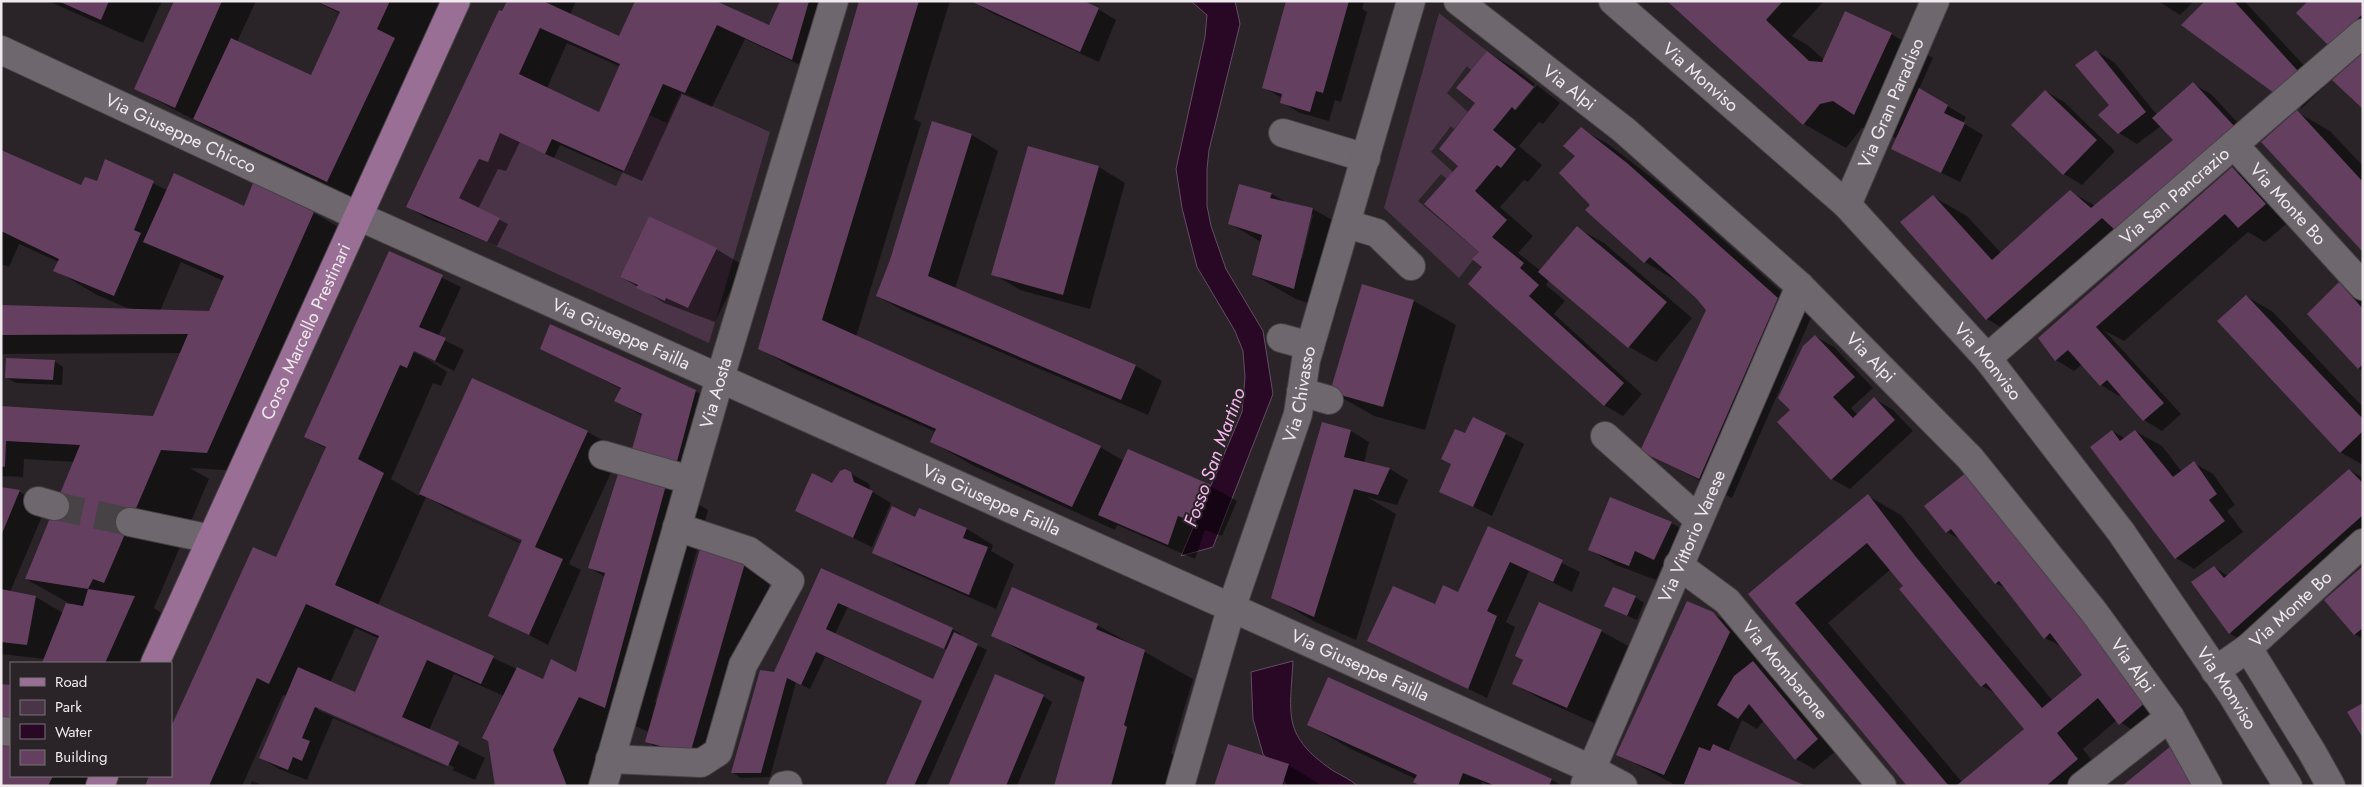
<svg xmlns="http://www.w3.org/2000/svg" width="2364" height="787" viewBox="0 0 2364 787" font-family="Jost,sans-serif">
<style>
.green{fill:#4b3447;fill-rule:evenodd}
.water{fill:#290826;stroke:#644c62}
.shadow{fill:#0007;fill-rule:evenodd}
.building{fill:#653f60;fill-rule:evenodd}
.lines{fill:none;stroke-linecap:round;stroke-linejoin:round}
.minor-tunnel{stroke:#474246;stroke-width:28;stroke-dasharray:28 14;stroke-linecap:butt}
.minor-casing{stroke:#484247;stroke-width:30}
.major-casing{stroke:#484247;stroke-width:30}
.minor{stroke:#6e676d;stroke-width:28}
.major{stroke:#9a6f95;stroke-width:28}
.labels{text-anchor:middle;stroke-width:4;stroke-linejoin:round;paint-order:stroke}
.street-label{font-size:18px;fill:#eeeaed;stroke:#2a2429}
.water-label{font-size:19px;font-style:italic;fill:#f6b6ec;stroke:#2a2429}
</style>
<rect width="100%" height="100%" fill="#2a2429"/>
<g class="green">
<polygon points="1439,13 1487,51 1471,70 1467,66 1447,93 1468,112 1454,129 1451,126 1431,152 1453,172 1447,179 1441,174 1418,201 1479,252 1459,278 1384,208"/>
<path d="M 681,92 L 770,132 L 709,343 L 487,242 L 459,198 L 479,159 L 488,161 L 500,133 L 616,186 L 649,115 L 667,123 ZM 649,216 L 716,248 L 688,308 L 666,298 L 665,301 L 620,277 Z"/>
</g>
<g class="water">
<polygon points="1191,1 1235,1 1240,24 1209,150 1207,169 1207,206 1211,226 1226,269 1263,331 1273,394 1213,547 1181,556 1242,412 1245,377 1243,351 1235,331 1197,267 1182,208 1176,169 1205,37 1207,15"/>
<path d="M 1293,661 C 1290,716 1282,735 1332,770 C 1340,775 1350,779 1358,786 L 1287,786 L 1263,754 L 1253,719 L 1251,672 Z"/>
</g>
<g class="shadow">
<polygon points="48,1 162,1 143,43"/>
<polygon points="175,1 256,1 237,42 311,77 341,14 315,1 451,1 370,205 237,143 136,89"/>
<path d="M 508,1 L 576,1 L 570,15 L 619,37 L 636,4 L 631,1 L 713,1 L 770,27 L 780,3 L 777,1 L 840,1 L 819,74 L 745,39 L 712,107 L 682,94 L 642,181 L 560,145 L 554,158 L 520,142 L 506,171 L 498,169 L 478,209 L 508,224 L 497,246 L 426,218 L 408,207 ZM 567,43 L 621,67 L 600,114 L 547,88 Z"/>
<polygon points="861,1 950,1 914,119 921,123 856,337 1100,447 1124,461 1210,486 1237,501 1222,536 1205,530 1195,559 1117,525 1115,530 974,466 932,442 936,432 793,368 759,348"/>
<polygon points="971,1 1098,9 1116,20 1099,62 992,13"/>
<polygon points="1287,1 1364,1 1362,9 1367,12 1341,102 1335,100 1329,121 1300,113 1281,102 1282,98 1263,87"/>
<polygon points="1669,1 1824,1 1792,36 1809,46 1824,60 1891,34 1933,58 1919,89 1966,117 1963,123 1983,135 1960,182 1893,149 1897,139 1874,125 1862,128 1846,148 1804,124"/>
<polygon points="2158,1 2194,1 2180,15"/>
<polygon points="2207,1 2243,1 2247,4 2324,87 2302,108 2275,92"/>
<polygon points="2363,1 2363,41 2347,55 2328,44"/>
<polygon points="2096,51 2114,62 2157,115 2193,84 2211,94 2253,139 2020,338 1987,319 1934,197 1967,216 2001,253 2070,192 2096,206 2175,140 2161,126 2137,144 2119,133"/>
<polygon points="1487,52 1514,68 1535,84 1513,110 1516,110 1537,85 1560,103 1543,124 1539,122 1519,146 1542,165 1528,182 1524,180 1500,207 1533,236 1518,253 1541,271 1577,228 1604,243 1692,318 1656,362 1629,347 1549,280 1546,285 1565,301 1554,314 1642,394 1623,416 1604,405 1484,267 1460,166 1477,103"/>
<polygon points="2045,91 2064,102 2115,151 2082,185 2064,174"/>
<polygon points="2297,112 2330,131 2363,166 2363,250"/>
<polygon points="933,123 972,135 998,151 955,289 1136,366 1162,381 1148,415 904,311 877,296 891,260"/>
<polygon points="1581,129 1608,144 1660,184 1811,318 1732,498 1642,450 1707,310 1697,297 1678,282 1645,262 1587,210 1592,204 1576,155"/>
<polygon points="1029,147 1099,167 1125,183 1090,309 1020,290 993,274"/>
<path d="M 1,152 L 81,187 L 97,183 L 106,161 L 167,190 L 245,207 L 314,213 L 356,237 L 241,471 L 190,468 L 209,479 L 154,608 L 161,613 L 139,663 L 43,663 L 45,659 L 1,654 L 1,488 L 20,492 L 46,507 L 10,592 L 36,597 L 63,613 L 67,602 L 26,579 L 75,462 L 24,459 L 23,477 L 1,476 L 1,407 L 154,417 L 181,353 L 1,354 L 1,307 L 134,311 L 97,295 L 55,270 L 59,262 L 19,244 L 9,267 L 1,264 ZM 181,262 L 224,281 L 215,313 L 160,311 Z"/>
<polygon points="2232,169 2259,184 2292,219 2265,242 2248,232 2124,341 2105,331 2181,414 2162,431 2144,420 2121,395 2119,396 2101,385 2082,364 2074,371 2056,360 2039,338"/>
<path d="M 1240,186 L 1272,194 L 1285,202 L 1313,209 L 1355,233 L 1336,313 L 1296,299 L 1254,275 L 1261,242 L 1229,223 ZM 1310,214 L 1313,215 L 1302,259 L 1300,259 Z"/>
<polygon points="716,249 743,265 715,322 664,303 621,276"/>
<path d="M 389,252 L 461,287 L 438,337 L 464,350 L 454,371 L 375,331 L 375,334 L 426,358 L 447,372 L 441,386 L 433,383 L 391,479 L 419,496 L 472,379 L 588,432 L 621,451 L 569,564 L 581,570 L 548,645 L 490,615 L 522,544 L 454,512 L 426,497 L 378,605 L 543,681 L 551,661 L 577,673 L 605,577 L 590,568 L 619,472 L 666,486 L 708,510 L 655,702 L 657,702 L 701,551 L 745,564 L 771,579 L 717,768 L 673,757 L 646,741 L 649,732 L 621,720 L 595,775 L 599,786 L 497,786 L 489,740 L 484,737 L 504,696 L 454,674 L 429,730 L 485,758 L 475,780 L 333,718 L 307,780 L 279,769 L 261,758 L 287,696 L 283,695 L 242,786 L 146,786 L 150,776 L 171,776 L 171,730 L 254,549 L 286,563 L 287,562 L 278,556 L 327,449 L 305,437 ZM 453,508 L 528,542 L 527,545 L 453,511 ZM 355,628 L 380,639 L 356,694 L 330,683 ZM 318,707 L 454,767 L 453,770 L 318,710 Z"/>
<polygon points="2339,284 2363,298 2363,371 2358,368"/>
<polygon points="1362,285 1414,301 1456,325 1425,430 1374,416 1332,392"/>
<polygon points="2246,296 2273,312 2363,407 2363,465 2340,452"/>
<polygon points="1815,336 1834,347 1873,388 1851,408 1858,415 1875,399 1893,410 1913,431 1850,489 1832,479 1792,411"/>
<polygon points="541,348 695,391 722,407 703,479 659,468 642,416 616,400 621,389"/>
<polygon points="54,361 63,367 62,385 16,383 7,378"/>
<polygon points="1323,424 1351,431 1369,442 1364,463 1390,469 1408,480 1397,505 1367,497 1396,514 1356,640 1315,622 1273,597"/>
<polygon points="2112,431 2125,438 2135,431 2162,446 2182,472 2194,463 2213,474 2235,505 2227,511 2243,532 2194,569 2176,558"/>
<polygon points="1466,434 1505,434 1524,444 1492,516 1441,491"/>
<polygon points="2350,470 2363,478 2363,554 2248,644 2229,633 2214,567 2228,576"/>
<polygon points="850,473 869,484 871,491 891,503 872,547 796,511"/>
<path d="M 1967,474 L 2172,718 L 2146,739 L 2117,720 L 2083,749 L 2103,775 L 2091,786 L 1909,786 L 1750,595 L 1868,496 L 1901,515 L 1950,577 L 2053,701 L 2085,674 L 2064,648 L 2045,638 L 2008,590 L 1996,583 L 1961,540 L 1947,532 ZM 1891,569 L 1905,586 L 1901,589 L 1982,686 L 1997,694 L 2026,729 L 1962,782 L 1828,623 Z"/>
<polygon points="920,510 967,529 993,545 991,551 1014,564 996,609 900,567 874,552 916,518"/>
<polygon points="1671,523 1698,538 1681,574 1662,566 1656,580 1616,565 1590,550"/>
<polygon points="1489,527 1580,572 1572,592 1529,571 1506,622 1515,627 1487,698 1369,641 1459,594"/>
<polygon points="2363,568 2363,639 2355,634 2325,600"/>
<path d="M 821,570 L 952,629 L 961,634 L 960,637 L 987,650 L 926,786 L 886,786 L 924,702 L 825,657 L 810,689 L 796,682 L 770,777 L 741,778 L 732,772 ZM 848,607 L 947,650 L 934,680 L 835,634 Z"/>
<polygon points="1635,597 1644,603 1637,620 1615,611"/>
<polygon points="1712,613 1755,638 1771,658 1766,670 1772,674 1836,751 1814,769 1796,759 1764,720 1757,729 1742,720 1728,752 1803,786 1677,786 1618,754"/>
<polygon points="1097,625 1193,679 1171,753 1175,756 1166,786 1056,786 1085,683 1041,663 993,635"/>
<polygon points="1601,631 1628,646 1594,723 1541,699 1514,684 1524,659"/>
<polygon points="1043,696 1052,702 1017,786 949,786"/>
<polygon points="1309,725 1552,780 1562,786 1491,786 1482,782 1481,786 1422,786 1416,779 1351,749"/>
<polygon points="11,742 11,776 95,776 90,786 1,786"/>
<polygon points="1229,745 1289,765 1322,786 1215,786"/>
<polygon points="252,781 264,786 250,786"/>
</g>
<g class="building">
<polygon points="58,1 109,1 101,20"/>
<polygon points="174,1 222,1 175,108 134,89"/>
<polygon points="316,1 390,1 377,29 395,38 327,182 193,119 231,38 311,75 340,12"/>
<path d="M 507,1 L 543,1 L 619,36 L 635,1 L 716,1 L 769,25 L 780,1 L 809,1 L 792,60 L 717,25 L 685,93 L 663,84 L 624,171 L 552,139 L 545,154 L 500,133 L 488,162 L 479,159 L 459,198 L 500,218 L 487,242 L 406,207 L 499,10 L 502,11 ZM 540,28 L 620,64 L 599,112 L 519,74 Z"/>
<polygon points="859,1 919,1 822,320 1101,446 1072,507 930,442 936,429 758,349"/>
<polygon points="970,1 1084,1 1099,8 1080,52"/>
<polygon points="1286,1 1349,1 1323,93 1316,91 1310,112 1280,103 1282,94 1262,88"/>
<polygon points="1667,1 1783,1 1766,20 1809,61 1822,62 1845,11 1892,33 1854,115 1833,101 1820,104 1803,125"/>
<polygon points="2205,1 2234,1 2298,71 2274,93 2181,25"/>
<polygon points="2308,1 2363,1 2363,14 2328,45 2296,13"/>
<polygon points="2096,50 2146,112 2118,134 2098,115 2109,105 2075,65"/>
<polygon points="1487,51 1534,87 1515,110 1512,107 1493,130 1516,149 1501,168 1497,165 1475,191 1507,220 1492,237 1524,263 1520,268 1539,285 1529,296 1624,383 1604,406 1468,284 1482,267 1472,259 1479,252 1424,204 1458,166 1439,149 1475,103 1456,88"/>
<polygon points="2363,53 2363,109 2332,80"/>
<polygon points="2193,82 2235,127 2116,231 2102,218 1986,320 1900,222 1933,195 1992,260 2070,190 2091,208 2173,140 2152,118"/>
<polygon points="1919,88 1948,105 1944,113 1965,123 1941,173 1891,149"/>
<polygon points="2045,90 2097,140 2063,175 2011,125"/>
<polygon points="2297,110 2363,182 2363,252 2261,142"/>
<polygon points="932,121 972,134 928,276 1136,365 1121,400 876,296 890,260"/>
<polygon points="1581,127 1627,163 1778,298 1699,479 1640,451 1706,310 1696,298 1650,257 1644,263 1585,210 1590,205 1559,173 1575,156 1563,146"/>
<polygon points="1028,146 1099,166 1063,295 991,275"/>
<polygon points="1,150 81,185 85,177 97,181 105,159 154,181 134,230 141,233 114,296 53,271 59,259 1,231"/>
<polygon points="2232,167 2266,204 2238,228 2225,214 2096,327 2164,403 2143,421 2107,380 2100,386 2068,350 2055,361 2038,338"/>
<polygon points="174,173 244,206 253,183 314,212 207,453 161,450 104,583 93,579 88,589 25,579 80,445 6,441 5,467 1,466 1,406 153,416 188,334 1,335 1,305 209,311 224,276 143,242"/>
<polygon points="1239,184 1272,193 1270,198 1313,208 1294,289 1252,275 1262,235 1228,224"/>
<polygon points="649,216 717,248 688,308 666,298 665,301 636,288 638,285 620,277"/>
<polygon points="1577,226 1667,302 1628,348 1538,272"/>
<polygon points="389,251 443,275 419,327 446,338 435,361 414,351 407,368 400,365 358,459 384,473 335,585 494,656 481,684 427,660 402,717 459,742 448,766 315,707 302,738 310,741 302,761 293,757 288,770 259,758 298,667 355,692 379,636 306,604 269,684 257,678 209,786 145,786 149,776 171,776 171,727 253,547 276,557 326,447 304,437"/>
<polygon points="2339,282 2363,309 2363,364 2358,369 2307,314"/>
<polygon points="1362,284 1414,300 1383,407 1330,392"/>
<polygon points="2246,295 2363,419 2363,431 2340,453 2217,321"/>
<polygon points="550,324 696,390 676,465 631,453 642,414 614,401 621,388 540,349"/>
<polygon points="1815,335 1855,377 1833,397 1853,418 1874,397 1895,420 1831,480 1777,422 1790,410 1778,398 1803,346"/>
<polygon points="6,358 55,360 53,380 5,378"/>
<polygon points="472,378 588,431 535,547 563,559 529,635 488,616 522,540 419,494"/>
<polygon points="1473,417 1506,433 1473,507 1439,492 1451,464 1441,459 1455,429 1465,433"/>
<polygon points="1322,422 1351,430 1344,457 1390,468 1378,495 1354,489 1314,617 1271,598"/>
<polygon points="2112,430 2120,441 2135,430 2173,477 2194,461 2217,494 2209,500 2225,521 2175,559 2090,447"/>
<polygon points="1128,449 1211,485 1195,522 1178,516 1168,545 1098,515"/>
<polygon points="845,469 851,472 854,482 873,491 853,538 795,511 812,473 832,483 840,471"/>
<polygon points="2349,469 2363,483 2363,515 2229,634 2191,582 2214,566 2224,578"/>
<polygon points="619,471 666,485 605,708 579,697 553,750 567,786 495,786 488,741 482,738 517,667 543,679 551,659 576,672 605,573 588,568"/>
<polygon points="1967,472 2146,702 2119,725 2098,698 2057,733 2078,759 2046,786 1956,786 2024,729 1986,683 1981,687 1899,589 1903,586 1867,543 1795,603 1949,786 1907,786 1748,594 1868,494 1916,557 2042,708 2082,675 2050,633 2044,639 1999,581 1995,584 1951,529 1946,533 1924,506"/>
<polygon points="1,487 20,490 1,536"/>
<polygon points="1610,497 1672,522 1654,560 1635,551 1629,566 1588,550"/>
<polygon points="892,506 915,517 919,508 967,528 963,538 988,547 969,595 872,553"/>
<polygon points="1488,526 1563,560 1553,582 1510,562 1487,611 1497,616 1468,689 1367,641 1393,586 1435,604 1443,585 1458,592"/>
<polygon points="700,549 745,563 690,754 645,742"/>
<polygon points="2363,566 2363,628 2354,635 2324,600"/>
<polygon points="821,568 953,628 944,649 838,603 826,629 933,679 954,632 978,644 914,786 885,786 922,701 816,652 801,685 787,678 761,773 731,773 760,670 774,672"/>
<polygon points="1012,587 1098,624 1096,629 1145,650 1124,725 1127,727 1111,786 1054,786 1085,677 991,636"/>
<polygon points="1613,587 1636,596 1627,616 1604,606"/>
<polygon points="1,589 36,596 27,645 1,642"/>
<polygon points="88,589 135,596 105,663 42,663 66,603 83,606"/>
<polygon points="1687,601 1713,612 1730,632 1664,775 1616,755"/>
<polygon points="1539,602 1602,630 1567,708 1512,684 1523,660 1515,656"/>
<polygon points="1753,661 1818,739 1795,760 1749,704 1738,719 1717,705 1734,676"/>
<polygon points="995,674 1044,695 1006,786 948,786"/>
<polygon points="1328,677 1552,779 1549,786 1496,786 1463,773 1458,786 1421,786 1413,782 1417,775 1307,725"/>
<polygon points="1,684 11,685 11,722 1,721"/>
<polygon points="2363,703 2363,738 2347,712"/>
<polygon points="1,740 11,741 11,776 53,776 48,786 1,786"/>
<polygon points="1228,744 1289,764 1282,786 1214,786"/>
<polygon points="1713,744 1781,775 1806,786 1684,784 1699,747 1710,751"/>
<polygon points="2171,746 2194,786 2122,786"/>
</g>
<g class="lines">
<polyline class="minor-tunnel" points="55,506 130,522"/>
<defs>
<g id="minor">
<path id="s1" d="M 1458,1 L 1624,130 L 1800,286 L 1970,458 L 2094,612 L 2170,717 L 2208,786"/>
<path id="s2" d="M 1613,1 L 1847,205 L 1987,358 L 2121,532 L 2231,693 L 2288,786"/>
<path id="s3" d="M 1,50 L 358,216 L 1591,769 L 1623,786"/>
<polyline points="1283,133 1366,158"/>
<path id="s4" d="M 2234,145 L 2363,286"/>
<path id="s5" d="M 1847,205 L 1935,1"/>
<polyline points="1347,224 1377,233 1411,266"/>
<polyline points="1281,338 1310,346"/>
<path id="s6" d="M 1987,358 L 2363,33"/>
<polyline points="1301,392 1329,400"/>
<polyline points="1605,436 1698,519"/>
<polyline points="603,455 690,480"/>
<polyline points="38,501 55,506"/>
<polyline points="130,522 211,539"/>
<path id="s7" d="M 1678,565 L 1727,601 L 1882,786"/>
<polyline points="2248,648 2312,752 2331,786"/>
<path id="s8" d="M 2215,671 L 2248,648 L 2363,543"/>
<polyline points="1,731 11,732"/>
<polyline points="610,759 701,763 718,752 743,665 790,581 749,551 677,527"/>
<path id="s9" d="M 1585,784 L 1800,286"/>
<path id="s10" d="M 603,786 L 720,378 L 834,1"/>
<polyline points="783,786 788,785"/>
<path id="s11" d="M 1180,786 L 1231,609 L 1298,414 L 1306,360 L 1411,1"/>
<polyline points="2082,786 2170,717"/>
</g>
<g id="major">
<path id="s12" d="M 155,663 L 456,1"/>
<polyline points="100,786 104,776"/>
</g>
</defs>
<use href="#minor" class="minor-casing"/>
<use href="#major" class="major-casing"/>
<use href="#minor" class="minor"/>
<use href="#major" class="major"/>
</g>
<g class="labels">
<g class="street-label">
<text dy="6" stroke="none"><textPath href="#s2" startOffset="116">Via Monviso</textPath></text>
<text dy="6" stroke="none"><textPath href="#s1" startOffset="141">Via Alpi</textPath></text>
<text dy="6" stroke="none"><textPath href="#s5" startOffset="111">Via Gran Paradiso</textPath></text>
<text dy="6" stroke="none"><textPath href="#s3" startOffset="198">Via Giuseppe Chicco</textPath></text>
<text dy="6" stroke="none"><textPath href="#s6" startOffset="248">Via San Pancrazio</textPath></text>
<text dy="6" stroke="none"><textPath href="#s4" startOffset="80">Via Monte Bo</textPath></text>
<text dy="6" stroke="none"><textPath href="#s12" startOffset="364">Corso Marcello Prestinari</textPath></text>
<text dy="6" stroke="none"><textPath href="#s3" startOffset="682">Via Giuseppe Failla</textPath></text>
<text dy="6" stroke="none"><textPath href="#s1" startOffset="546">Via Alpi</textPath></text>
<text dy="6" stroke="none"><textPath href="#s2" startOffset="521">Via Monviso</textPath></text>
<text dy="6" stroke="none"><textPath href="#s10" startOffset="409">Via Aosta</textPath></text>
<text dy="6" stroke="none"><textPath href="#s11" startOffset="410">Via Chivasso</textPath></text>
<text dy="6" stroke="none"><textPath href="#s3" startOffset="1088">Via Giuseppe Failla</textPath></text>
<text dy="6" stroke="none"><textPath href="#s9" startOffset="270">Via Vittorio Varese</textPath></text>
<text dy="6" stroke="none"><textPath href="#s8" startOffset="98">Via Monte Bo</textPath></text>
<text dy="6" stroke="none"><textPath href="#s3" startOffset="1492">Via Giuseppe Failla</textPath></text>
<text dy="6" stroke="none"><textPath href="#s1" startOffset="951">Via Alpi</textPath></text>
<text dy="6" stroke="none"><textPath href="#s7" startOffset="151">Via Mombarone</textPath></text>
<text dy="6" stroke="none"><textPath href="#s2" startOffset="926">Via Monviso</textPath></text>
</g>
<g class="water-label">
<text transform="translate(1214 457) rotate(-70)" y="7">Fosso San Martino</text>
</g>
</g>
<rect width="2364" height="787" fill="none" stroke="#eeeaed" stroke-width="5"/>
<rect x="10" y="662" width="162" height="115" fill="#2a2429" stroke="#787377"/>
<rect x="20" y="678" width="25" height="8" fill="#9a6f95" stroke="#787377"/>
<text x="55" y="687" font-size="15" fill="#eeeaed">Road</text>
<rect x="20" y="700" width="25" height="15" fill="#4b3447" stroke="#787377"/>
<text x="55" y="712" font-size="15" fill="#eeeaed">Park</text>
<rect x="20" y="724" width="25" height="15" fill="#290826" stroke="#787377"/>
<text x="55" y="737" font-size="15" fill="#eeeaed">Water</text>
<rect x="20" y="750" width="25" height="15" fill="#653f60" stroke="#787377"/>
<text x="55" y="762" font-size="15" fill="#eeeaed">Building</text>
</svg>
